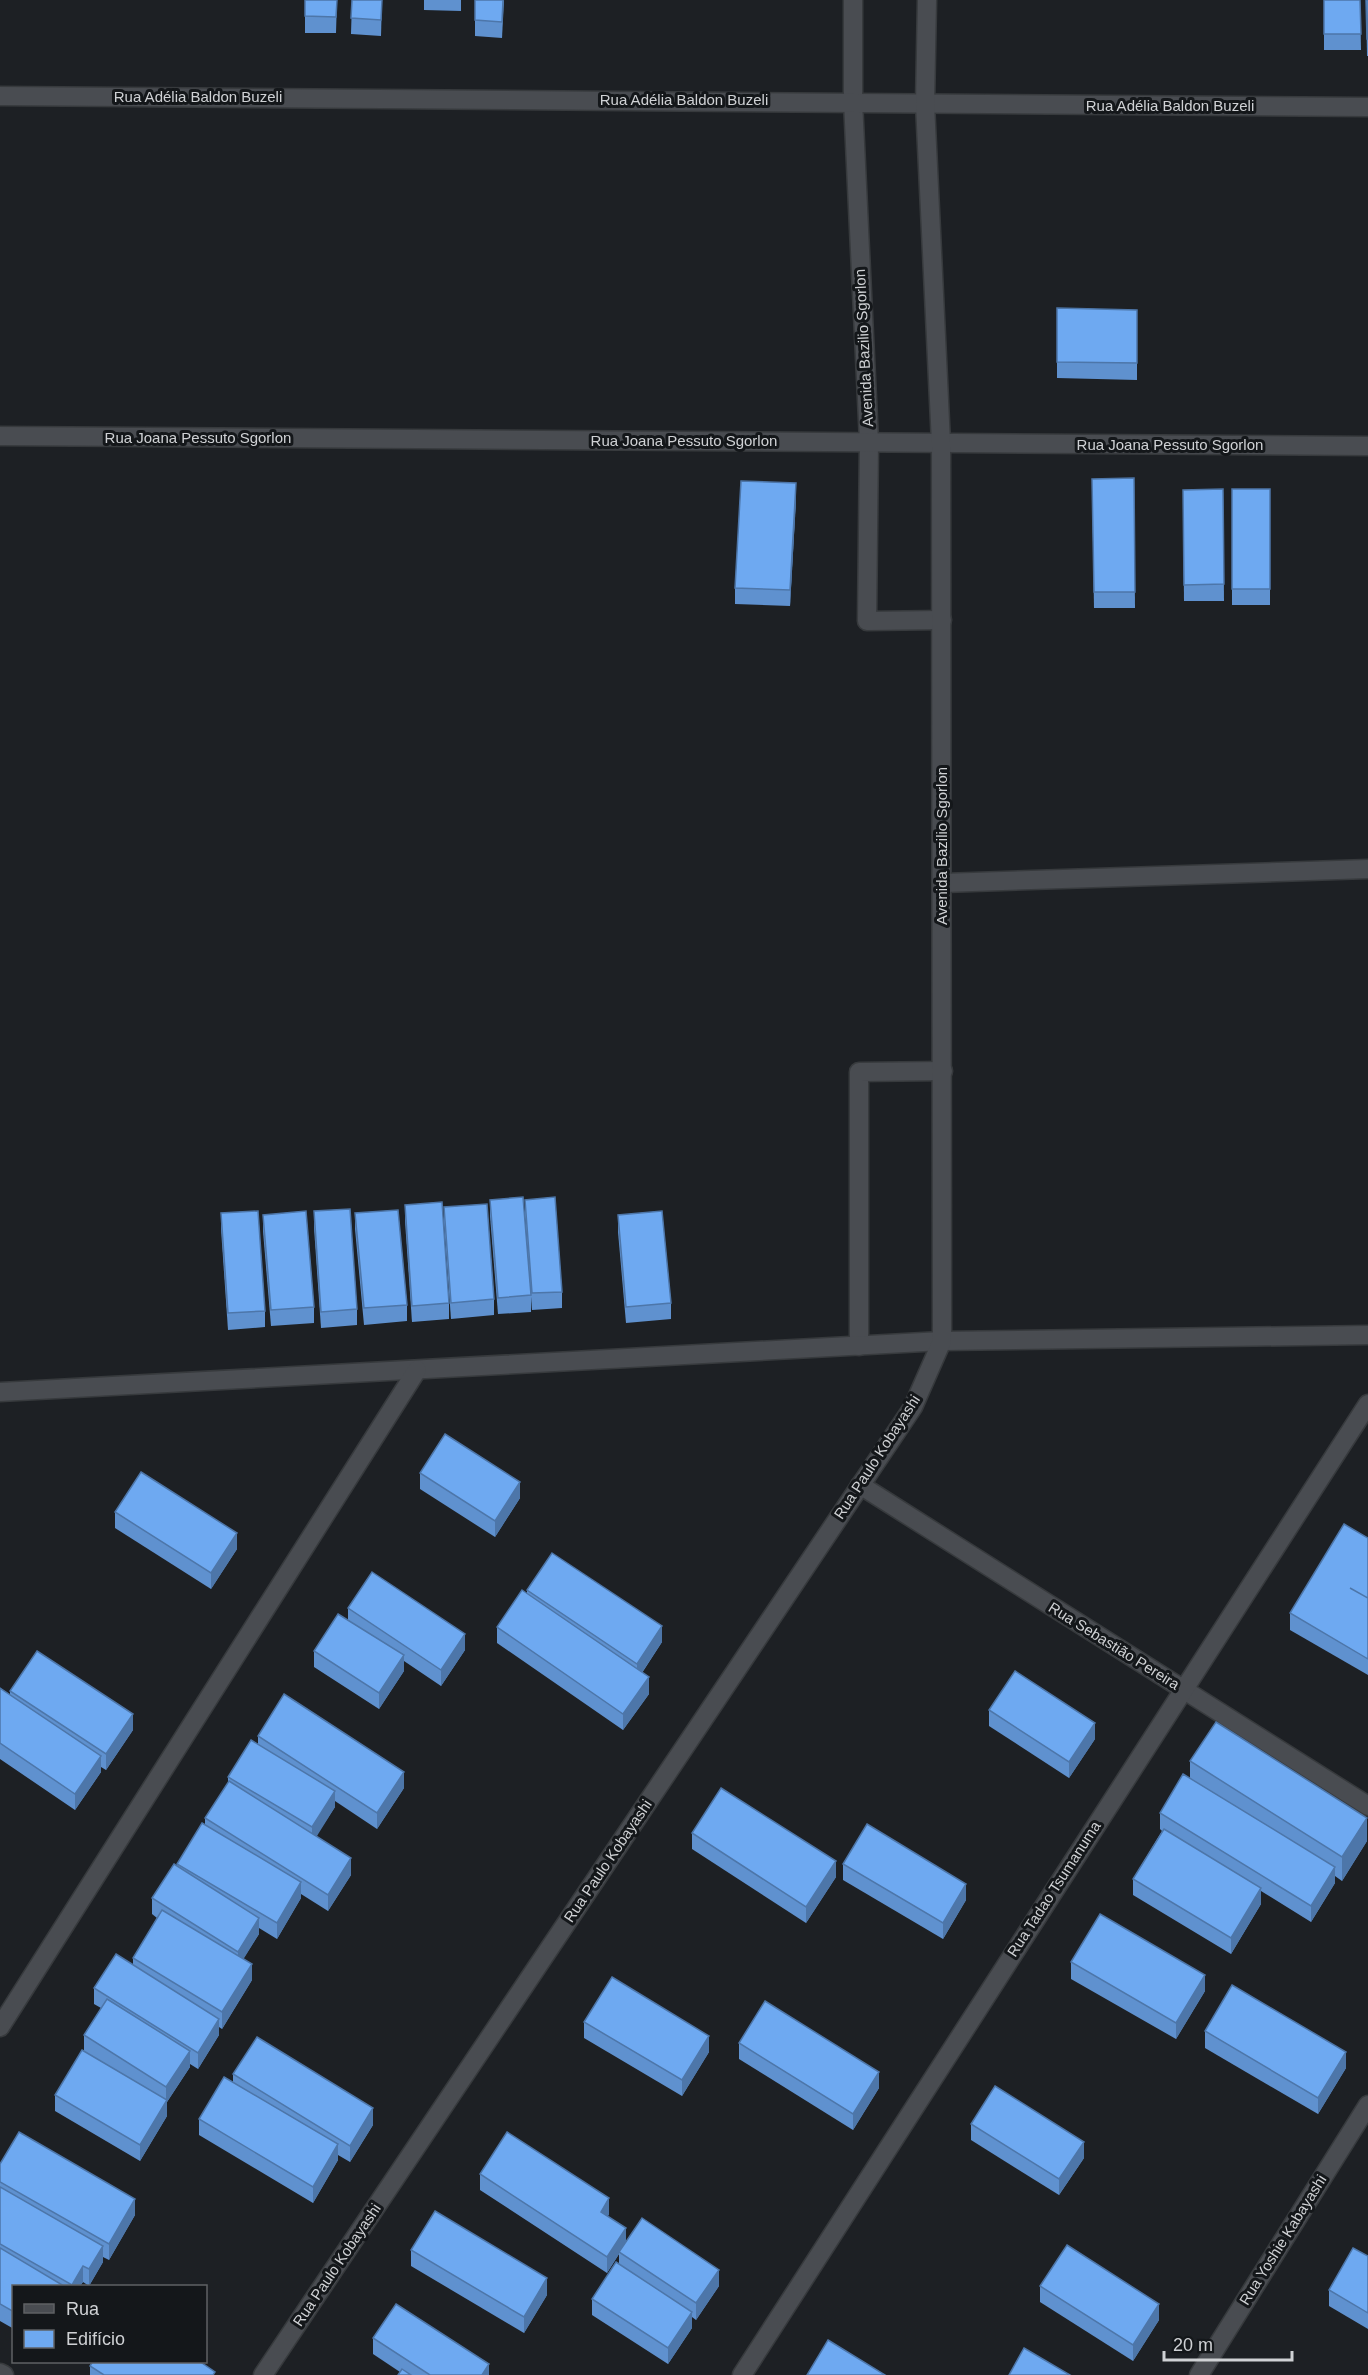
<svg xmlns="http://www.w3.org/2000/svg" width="1368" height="2375" viewBox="0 0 1368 2375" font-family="Arial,sans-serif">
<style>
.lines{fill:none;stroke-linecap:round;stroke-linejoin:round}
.minor-casing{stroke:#373a3d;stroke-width:21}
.minor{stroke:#494c51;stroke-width:18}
.wall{fill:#5f91cf}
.shaded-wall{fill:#4d76a9}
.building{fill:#6ea9f1;stroke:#4d76a9;stroke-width:1.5}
.labels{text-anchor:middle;stroke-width:6;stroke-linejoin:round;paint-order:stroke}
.street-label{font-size:15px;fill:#cfd1d4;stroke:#14171a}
</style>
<rect width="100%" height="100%" fill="#1d2024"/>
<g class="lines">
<defs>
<g id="minor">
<polyline points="853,0 853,101 869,442 867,621 942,620"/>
<polyline points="0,96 1368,107"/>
<polyline points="0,436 1368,446"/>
<polyline points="943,883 1368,869"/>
<polyline points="859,1346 859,1072 943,1071"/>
<polyline points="0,1392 942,1341 1368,1335"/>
<polyline points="860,1485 1368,1806"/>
<polyline points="0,2027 417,1370"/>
<polyline points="0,2373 4,2375"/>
<polyline points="263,2375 913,1407 942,1341 941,443 925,104 927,0"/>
<polyline points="742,2375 1368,1404"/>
<polyline points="1199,2375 1368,2105"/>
</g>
</defs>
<use href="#minor" class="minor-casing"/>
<use href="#minor" class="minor"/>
</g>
<g class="wall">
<polygon points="305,0 337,0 336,33 305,33"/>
<polygon points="352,0 382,0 381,36 351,34"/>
<polygon points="424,0 461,0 461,11 424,10"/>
<polygon points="504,0 502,38 475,36 475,20"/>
<polygon points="1324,0 1360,0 1361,50 1324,50"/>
<polygon points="1366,0 1368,0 1368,56 1367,56"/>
<polygon points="1057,308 1137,310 1137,380 1057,378"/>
<polygon points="1134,478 1135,608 1094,608 1092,479"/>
<polygon points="1223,489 1224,601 1184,601 1183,490"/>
<rect x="1232" y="489" width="38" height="116"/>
<polygon points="796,500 790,606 735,604 735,588"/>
<polygon points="490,1200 531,1295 531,1312 498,1314 490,1216"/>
<polygon points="525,1200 562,1292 562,1308 532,1310 525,1216"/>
<polygon points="405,1205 449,1303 449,1319 412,1322 405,1221"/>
<polygon points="444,1207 494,1299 494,1315 451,1319 444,1223"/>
<polygon points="314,1211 357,1309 357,1325 321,1328 314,1228"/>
<polygon points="221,1213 265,1311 265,1327 228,1330 221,1229"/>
<polygon points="355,1213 407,1305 407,1321 364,1325 355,1229"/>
<polygon points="263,1215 314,1307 314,1323 271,1326 263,1231"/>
<polygon points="618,1215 671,1303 671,1319 626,1323 618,1232"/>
<polygon points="420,1473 520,1498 495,1537 420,1489"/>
<polygon points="115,1512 237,1549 211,1589 115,1528"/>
<polygon points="1368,1538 1368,1675 1290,1630 1290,1613"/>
<polygon points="527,1590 662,1642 642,1673 649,1694 623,1730 497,1643 497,1627 527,1593"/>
<polygon points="348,1608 465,1650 441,1686 404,1661 404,1671 379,1709 314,1667 314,1651 348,1620"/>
<polygon points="0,1688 10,1695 10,1691 133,1730 106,1770 101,1767 101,1772 75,1810 0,1759"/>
<polygon points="989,1710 1095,1739 1069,1778 989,1726"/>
<polygon points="258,1736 404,1788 377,1829 335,1801 335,1807 316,1836 351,1875 328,1911 301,1894 301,1898 277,1939 259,1928 259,1934 243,1959 252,1980 222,2029 219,2027 219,2035 198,2069 190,2064 190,2067 167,2102 167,2116 140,2161 55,2111 55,2095 84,2051 84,2035 101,2008 94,2004 94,1988 133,1964 133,1958 157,1918 152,1914 152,1898 177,1866 177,1864 205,1825 205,1818 228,1783 228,1777 258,1745"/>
<polygon points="1190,1761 1367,1841 1342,1881 1335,1876 1335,1883 1311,1922 1261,1891 1261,1904 1231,1954 1133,1895 1133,1879 1162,1831 1160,1829 1160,1813 1190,1779"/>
<polygon points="692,1833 836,1877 806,1923 692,1849"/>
<polygon points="843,1864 966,1900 943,1939 843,1880"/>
<polygon points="1071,1962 1205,1991 1176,2039 1071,1979"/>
<polygon points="584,2022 709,2052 682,2096 584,2038"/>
<polygon points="1205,2031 1346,2068 1318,2114 1205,2048"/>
<polygon points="739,2043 879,2088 853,2130 739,2059"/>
<polygon points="233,2074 373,2125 350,2162 338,2155 338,2160 313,2203 199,2135 199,2119 233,2082"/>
<polygon points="971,2124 1084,2158 1059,2195 971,2140"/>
<polygon points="0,2164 135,2215 109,2260 103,2257 103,2262 89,2286 83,2282 80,2286 14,2286 14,2329 0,2321"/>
<polygon points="480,2174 609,2214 608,2216 626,2242 719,2286 696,2320 692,2317 692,2328 668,2364 592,2315 592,2299 619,2265 619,2254 607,2273 480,2190"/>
<polygon points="411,2250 547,2295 524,2333 411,2266"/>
<polygon points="1368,2256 1368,2329 1329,2306 1329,2290"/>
<polygon points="1040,2286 1159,2320 1133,2361 1040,2302"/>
<polygon points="373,2338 489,2375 398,2375 400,2372 373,2354"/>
<polygon points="90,2366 215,2375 90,2375"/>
</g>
<g class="shaded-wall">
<polygon points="796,483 796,500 790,606 790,590"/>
<polygon points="520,1482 520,1498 495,1537 495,1521"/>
<polygon points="237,1533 237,1549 211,1589 211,1573"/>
<polygon points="662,1626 662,1642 637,1680 637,1664"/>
<polygon points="465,1634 465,1650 441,1686 441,1670"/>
<polygon points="404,1655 404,1671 379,1709 379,1693"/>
<polygon points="649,1677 649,1694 623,1730 623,1714"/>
<polygon points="133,1714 133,1730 106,1770 106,1754"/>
<polygon points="1095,1723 1095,1739 1069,1778 1069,1762"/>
<polygon points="101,1756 101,1772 75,1810 75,1794"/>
<polygon points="404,1772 404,1788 377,1829 377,1813"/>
<polygon points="335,1791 335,1807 312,1844 312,1827"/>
<polygon points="1367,1818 1367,1841 1342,1881 1342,1857"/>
<polygon points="351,1858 351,1875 328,1911 328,1895"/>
<polygon points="836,1861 836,1877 806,1923 806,1907"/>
<polygon points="1335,1867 1335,1883 1311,1922 1311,1906"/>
<polygon points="301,1882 301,1898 277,1939 277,1923"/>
<polygon points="966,1884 966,1900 943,1939 943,1923"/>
<polygon points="1261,1888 1261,1904 1231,1954 1231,1938"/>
<polygon points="259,1918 259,1934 238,1968 238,1952"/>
<polygon points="252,1964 252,1980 222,2029 222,2012"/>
<polygon points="1205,1975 1205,1991 1176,2039 1176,2023"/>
<polygon points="219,2019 219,2035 198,2069 198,2053"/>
<polygon points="709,2036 709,2052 682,2096 682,2080"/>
<polygon points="190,2051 190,2067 167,2102 167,2116 140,2161 140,2145 166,2101 166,2087"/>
<polygon points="1346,2052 1346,2068 1318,2114 1318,2098"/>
<polygon points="879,2072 879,2088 853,2130 853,2114"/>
<polygon points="373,2108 373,2125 350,2162 350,2146"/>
<polygon points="1084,2142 1084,2158 1059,2195 1059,2179"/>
<polygon points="338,2144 338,2160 313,2203 313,2187"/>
<polygon points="609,2198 609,2214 601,2228 601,2212"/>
<polygon points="135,2199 135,2215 109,2260 109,2244"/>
<polygon points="626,2228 626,2244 619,2252 619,2254 607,2273 607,2257"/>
<polygon points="103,2246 103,2262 89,2286 89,2269"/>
<polygon points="83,2266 83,2282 80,2286 72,2286 72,2285"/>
<polygon points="719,2270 719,2286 696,2320 696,2303"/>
<polygon points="547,2278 547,2295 524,2333 524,2317"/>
<polygon points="1159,2304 1159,2320 1133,2361 1133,2345"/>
<polygon points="692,2312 692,2328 668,2364 668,2348"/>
<polygon points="489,2364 489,2375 482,2375"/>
</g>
<g class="building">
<polygon points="305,0 337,0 336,17 305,16"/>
<polygon points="352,0 382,0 381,20 351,18"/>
<polygon points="475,0 503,0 502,22 475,20"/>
<polygon points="1324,0 1360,0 1361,34 1324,34"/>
<polygon points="1366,0 1368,0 1368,39 1367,39"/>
<polygon points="1057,308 1137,310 1137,363 1057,362"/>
<polygon points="1134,478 1135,592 1094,592 1092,479"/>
<polygon points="741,481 796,483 790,590 735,588"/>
<polygon points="1223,489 1224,584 1184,585 1183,490"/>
<rect x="1232" y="489" width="38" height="100"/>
<polygon points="523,1197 531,1295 498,1298 490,1200"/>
<polygon points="555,1197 562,1292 532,1293 525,1200"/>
<polygon points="442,1202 449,1303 412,1306 405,1205"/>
<polygon points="487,1204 494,1299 451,1303 444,1207"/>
<polygon points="350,1209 357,1309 321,1312 314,1211"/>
<polygon points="398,1210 407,1305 364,1308 355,1213"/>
<polygon points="258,1211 265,1311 228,1313 221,1213"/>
<polygon points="306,1211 314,1307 271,1310 263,1215"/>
<polygon points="662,1211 671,1303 626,1307 618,1215"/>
<polygon points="445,1434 520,1482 495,1521 420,1473"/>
<polygon points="141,1472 237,1533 211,1573 115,1512"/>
<polygon points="1344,1524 1368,1538 1368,1598 1350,1588 1368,1598 1368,1659 1290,1613"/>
<polygon points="552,1553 662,1626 637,1664 527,1590"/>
<polygon points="372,1572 465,1634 441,1670 348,1608"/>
<polygon points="522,1590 649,1677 623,1714 497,1627"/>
<polygon points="338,1614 404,1655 379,1693 314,1651"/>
<polygon points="37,1651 133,1714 106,1754 10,1691"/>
<polygon points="1015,1671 1095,1723 1069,1762 989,1710"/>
<polygon points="0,1688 101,1756 75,1794 0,1743"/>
<polygon points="284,1694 404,1772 377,1813 258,1736"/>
<polygon points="1216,1722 1367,1818 1342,1857 1190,1761"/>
<polygon points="251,1740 335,1791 312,1827 228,1777"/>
<polygon points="1183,1774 1335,1867 1311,1906 1160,1813"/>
<polygon points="229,1781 351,1858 328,1895 205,1818"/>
<polygon points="721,1788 836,1861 806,1907 692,1833"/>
<polygon points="202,1823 301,1882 277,1923 177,1864"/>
<polygon points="867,1824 966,1884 943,1923 843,1864"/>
<polygon points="1164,1829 1261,1888 1231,1938 1133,1879"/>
<polygon points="174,1864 259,1918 238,1952 152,1898"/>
<polygon points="162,1910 252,1964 222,2012 133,1958"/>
<polygon points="1100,1914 1205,1975 1176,2023 1071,1962"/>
<polygon points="116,1954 219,2019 198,2053 94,1988"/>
<polygon points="612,1977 709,2036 682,2080 584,2022"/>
<polygon points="1232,1985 1346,2052 1318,2098 1205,2031"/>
<polygon points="107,1999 190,2051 166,2087 84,2035"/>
<polygon points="765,2001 879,2072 853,2114 739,2043"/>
<polygon points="257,2037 373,2108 350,2146 233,2074"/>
<polygon points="82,2050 167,2100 140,2145 55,2095"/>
<polygon points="224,2077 338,2144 313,2187 199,2119"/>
<polygon points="995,2086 1084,2142 1059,2179 971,2124"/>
<polygon points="19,2132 135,2199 109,2244 0,2182 0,2164"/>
<polygon points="507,2132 609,2198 601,2212 626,2228 607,2257 480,2174"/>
<polygon points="0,2187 103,2246 89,2269 83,2266 72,2285 0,2244"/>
<polygon points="435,2211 547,2278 524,2317 411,2250"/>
<polygon points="642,2218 719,2270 696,2303 619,2252"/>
<polygon points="1067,2245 1159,2304 1133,2345 1040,2286"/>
<polygon points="0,2248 64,2286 14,2286 14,2312 0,2304"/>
<polygon points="1353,2248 1368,2256 1368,2313 1329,2290"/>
<polygon points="616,2262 692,2312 668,2348 592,2299"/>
<polygon points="396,2304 489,2364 482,2375 430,2375 373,2338"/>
<polygon points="828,2340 885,2375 807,2375"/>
<polygon points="1024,2348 1070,2375 1009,2375"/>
<polygon points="93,2361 199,2361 215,2372 213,2375 104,2375 90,2366"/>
<polygon points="402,2369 411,2375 398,2375"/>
</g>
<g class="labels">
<g class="street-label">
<text x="198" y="102">Rua Adélia Baldon Buzeli</text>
<text x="684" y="105">Rua Adélia Baldon Buzeli</text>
<text x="1170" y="111">Rua Adélia Baldon Buzeli</text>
<text transform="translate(864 348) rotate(-93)" y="5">Avenida Bazilio Sgorlon</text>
<text x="198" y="443">Rua Joana Pessuto Sgorlon</text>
<text x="684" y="446">Rua Joana Pessuto Sgorlon</text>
<text x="1170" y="450">Rua Joana Pessuto Sgorlon</text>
<text transform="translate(942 846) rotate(-90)" y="5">Avenida Bazilio Sgorlon</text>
<text transform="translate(877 1457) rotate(-57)" y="5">Rua Paulo Kobayashi</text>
<text transform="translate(1114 1646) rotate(32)" y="5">Rua Sebastião Pereira</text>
<text transform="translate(608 1861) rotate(-56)" y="5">Rua Paulo Kobayashi</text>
<text transform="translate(1054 1889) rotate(-57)" y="5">Rua Tadao Tsumanuma</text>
<text transform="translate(1283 2240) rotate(-58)" y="5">Rua Yoshie Kabayashi</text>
<text transform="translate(337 2265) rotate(-56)" y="5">Rua Paulo Kobayashi</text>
</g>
</g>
<rect x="12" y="2285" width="195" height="78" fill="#14171a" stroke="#5f6164" stroke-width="1.5"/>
<rect x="24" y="2304" width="30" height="9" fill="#494c51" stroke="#5f6164" stroke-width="1.5"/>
<text x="66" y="2315" font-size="18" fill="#cfd1d4">Rua</text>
<rect x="24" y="2330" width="30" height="18" fill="#6ea9f1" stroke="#5f6164" stroke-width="1.5"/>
<text x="66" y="2345" font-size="18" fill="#cfd1d4">Edifício</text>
<path d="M1164 2351v9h128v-9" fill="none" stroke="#cfd1d4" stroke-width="3"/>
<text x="1173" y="2351" font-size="18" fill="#cfd1d4" stroke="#14171a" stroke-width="4.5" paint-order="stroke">20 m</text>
</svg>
